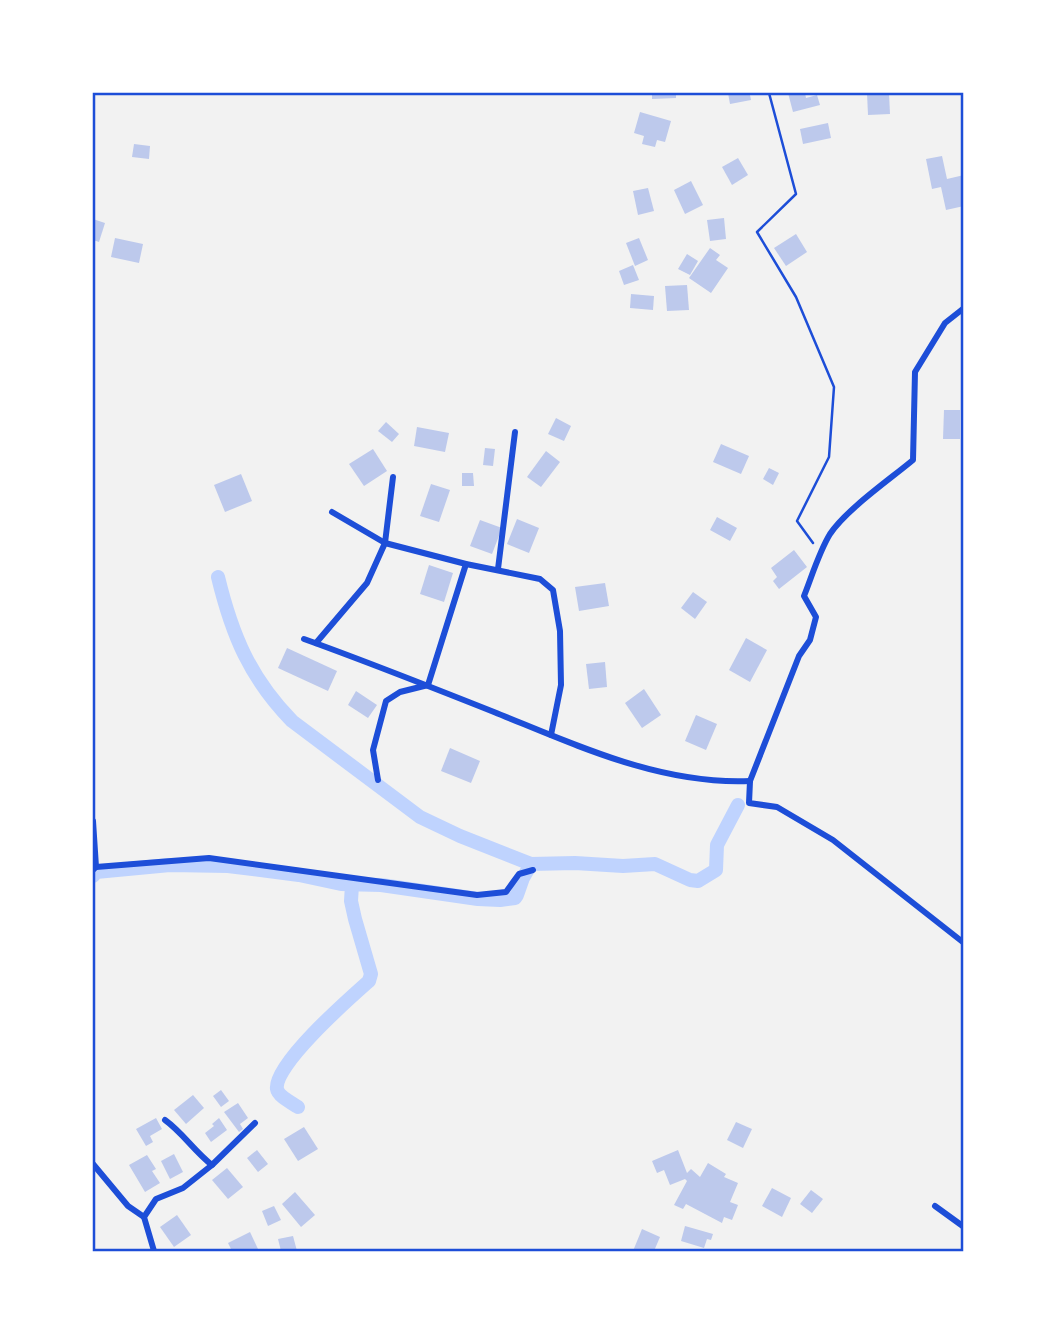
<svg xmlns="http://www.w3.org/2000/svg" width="1057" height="1344" viewBox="0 0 1057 1344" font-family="'Alegreya Sans',sans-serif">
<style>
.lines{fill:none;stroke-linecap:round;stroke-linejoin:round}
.canal{stroke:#bfd3fe;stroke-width:14}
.building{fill:#bdc9ec}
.path{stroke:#1d4ed8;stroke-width:2.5}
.minor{stroke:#1d4ed8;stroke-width:6}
.neatline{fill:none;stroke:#1d4ed8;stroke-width:2.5}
</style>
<rect width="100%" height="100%" fill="#f2f2f2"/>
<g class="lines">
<g class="canal">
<path d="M 218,577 C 232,635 250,678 292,721 L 420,817 L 460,836 L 531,864 L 575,863 L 623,866 L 655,864 L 690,880 L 698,881 L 716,870 L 717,845 L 738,805"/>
<polyline points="93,876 96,872 170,865 228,866 299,875 341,884 381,885 478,899 500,900 515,898 517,895 523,878 531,864"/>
<path d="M 298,1107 C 292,1103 278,1096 277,1089 C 273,1065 351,997 369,981 L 371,974 L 355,919 L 351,901 L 352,885"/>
</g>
</g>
<g class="building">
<polygon points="652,93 676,93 676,98 652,99"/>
<polygon points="728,93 757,93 757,94 750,95 751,100 730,104"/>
<polygon points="788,93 805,93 806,98 817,95 820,105 793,112"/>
<polygon points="867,93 889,93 890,114 868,115"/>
<polygon points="640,112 671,121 665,142 657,140 655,147 642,144 644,136 634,133"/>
<polygon points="828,123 831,138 803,144 800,129"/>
<polygon points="134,144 150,146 149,159 132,157"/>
<polygon points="942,156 947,179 964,175 964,206 946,210 941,187 932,189 926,159"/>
<polygon points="738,158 748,175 732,185 722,167"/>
<polygon points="691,181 703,205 685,214 674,190"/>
<polygon points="648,188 654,211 638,215 633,191"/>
<polygon points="724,218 726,239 710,241 707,220"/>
<polygon points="93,219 105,223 99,242 93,240"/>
<polygon points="796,234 807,252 786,266 774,248"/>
<polygon points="115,238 143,244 139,263 111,257"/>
<polygon points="639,238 648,260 635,266 626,243"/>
<polygon points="710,248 720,255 716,260 728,268 711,293 689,278"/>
<polygon points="687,254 698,261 690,275 678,269"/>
<polygon points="633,265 639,280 624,285 619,271"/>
<polygon points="687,285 689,310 667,311 665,286"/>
<polygon points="631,294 654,296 653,310 630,308"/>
<polygon points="944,410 960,410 960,439 943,439"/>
<polygon points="556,418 571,426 564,441 548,434"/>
<polygon points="386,422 399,434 392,442 378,431"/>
<polygon points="417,427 449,433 445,452 414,446"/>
<polygon points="721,444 749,456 741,474 713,462"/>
<polygon points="485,448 495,449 493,466 483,465"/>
<polygon points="373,449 387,471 364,486 349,464"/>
<polygon points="546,451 560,462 541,487 527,477"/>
<polygon points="769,468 779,473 773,485 763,479"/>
<polygon points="462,473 473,473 474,486 462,486"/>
<polygon points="241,474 252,501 225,512 214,485"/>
<polygon points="431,484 450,490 439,522 420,516"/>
<polygon points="717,517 737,528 730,541 710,530"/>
<polygon points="517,519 539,528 529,553 507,544"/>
<polygon points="480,520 502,528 492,554 470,546"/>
<polygon points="794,550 807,567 779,589 773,581 777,577 771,568"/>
<polygon points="429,565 453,573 444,602 420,594"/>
<polygon points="605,583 609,606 579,611 575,587"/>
<polygon points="693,592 707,602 695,619 681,608"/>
<polygon points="746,638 767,650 750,682 729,670"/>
<polygon points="287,648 337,671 328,691 278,668"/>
<polygon points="605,662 607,687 589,689 586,664"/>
<polygon points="644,689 661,715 642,728 625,703"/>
<polygon points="356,691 377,705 368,718 348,705"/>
<polygon points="696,715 717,724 706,750 685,741"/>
<polygon points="450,748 480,761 471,783 441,771"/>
<polygon points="221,1090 229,1101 221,1107 213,1096"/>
<polygon points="193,1095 204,1108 186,1124 174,1110"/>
<polygon points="238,1103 248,1118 240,1124 243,1129 239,1132 224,1112"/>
<polygon points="156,1118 162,1129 150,1136 153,1142 146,1146 136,1129"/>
<polygon points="219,1118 227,1130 211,1142 205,1133 214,1126 212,1124"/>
<polygon points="736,1122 752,1129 743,1148 727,1140"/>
<polygon points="304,1127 318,1149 298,1161 284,1139"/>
<polygon points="257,1150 268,1164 258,1172 247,1158"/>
<polygon points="678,1150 687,1173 691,1169 700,1177 708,1163 726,1174 724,1177 738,1183 730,1202 738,1205 732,1220 724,1217 722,1223 686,1204 683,1209 674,1205 687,1181 685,1179 670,1185 664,1170 657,1173 652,1161"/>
<polygon points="174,1154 183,1172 170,1179 161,1161"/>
<polygon points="147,1155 156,1169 152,1171 160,1183 145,1192 129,1165"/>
<polygon points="227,1168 243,1187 228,1199 212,1180"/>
<polygon points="772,1188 791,1198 782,1217 762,1206"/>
<polygon points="811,1190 823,1199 812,1213 800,1204"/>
<polygon points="295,1192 315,1215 301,1227 282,1204"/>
<polygon points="274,1206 281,1220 268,1226 262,1211"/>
<polygon points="177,1215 191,1235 174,1247 160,1227"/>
<polygon points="685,1226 713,1234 711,1240 707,1239 704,1248 681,1241"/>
<polygon points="642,1229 660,1237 654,1251 633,1251"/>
<polygon points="250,1232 258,1249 254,1251 232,1251 228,1243"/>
<polygon points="293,1236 297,1251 281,1251 278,1239"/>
</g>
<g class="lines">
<polyline class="path" points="769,93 796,194 757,232 796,297 834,387 829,457 797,521 813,543"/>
<g class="minor">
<path d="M 964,308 L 945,323 L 915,372 L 913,460 C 889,480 847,509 830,534 C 819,552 812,576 804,596 L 816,617 L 810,640 L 799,656 L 750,781 L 749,803 L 777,807 L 833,840 L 964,943"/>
<polyline points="332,512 385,543 466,564 540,579 553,590 560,631 561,685 551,735"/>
<polyline points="498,569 515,432"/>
<path d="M 304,639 C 368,662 431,687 494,712 C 576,745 660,785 750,781"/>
<polyline points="316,643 367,583 385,543 393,477"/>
<polyline points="378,780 373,750 386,701 400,692 428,685 466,564"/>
<polyline points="93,821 96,867"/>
<polyline points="93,870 96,867 209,858 477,895 506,892 519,874 533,870"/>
<path d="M 165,1120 C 183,1133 194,1151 212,1165"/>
<polyline points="93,1164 128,1206 144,1217"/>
<polyline points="935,1206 964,1227"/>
<polyline points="154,1251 144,1217 156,1199 183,1188 212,1165 255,1123"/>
</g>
</g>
<rect width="1057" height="1344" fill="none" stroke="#ffffff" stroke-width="189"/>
<rect x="94" y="94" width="868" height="1156" class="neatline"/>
</svg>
